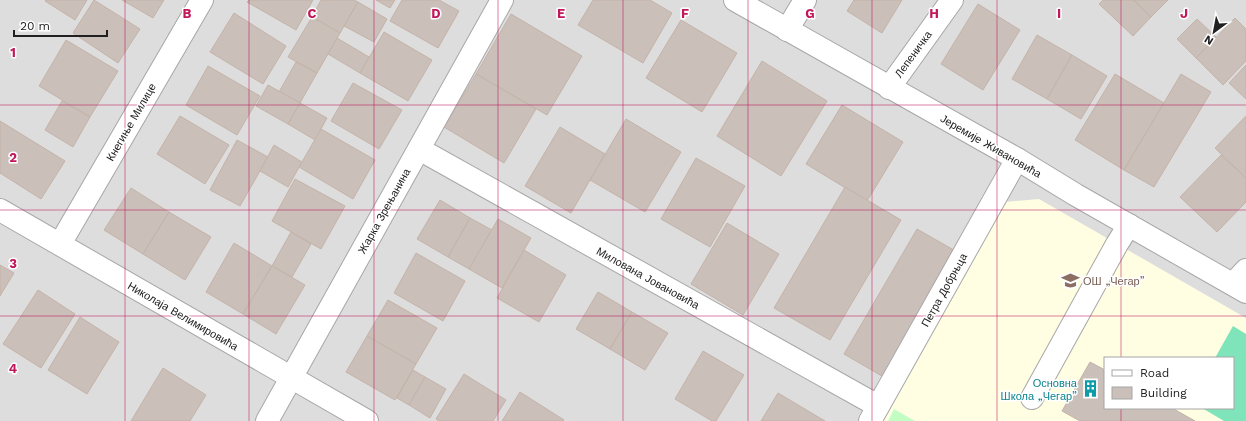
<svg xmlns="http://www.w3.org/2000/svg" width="1246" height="421" viewBox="0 0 1246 421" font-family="'Work Sans',sans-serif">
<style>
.residential{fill:#dedddd;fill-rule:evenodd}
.education{fill:#fffee2;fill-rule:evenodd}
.park{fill:#c2fdc4}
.pitch{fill:#80e4ba}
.building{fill:#cabfb9;stroke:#c4b3a8}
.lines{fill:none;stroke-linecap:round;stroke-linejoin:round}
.minor-casing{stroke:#a7a7a7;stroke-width:24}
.minor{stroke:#fff;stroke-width:22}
.grid{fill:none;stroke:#c2185b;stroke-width:1;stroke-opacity:0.55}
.labels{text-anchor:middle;stroke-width:3;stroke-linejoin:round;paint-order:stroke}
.street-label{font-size:11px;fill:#202020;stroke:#fff}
.education-label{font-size:11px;fill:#785e54;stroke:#fff;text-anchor:start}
.culture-label{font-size:11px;fill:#0d838f;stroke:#fff;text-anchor:end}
.grid-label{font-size:13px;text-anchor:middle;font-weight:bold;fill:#c2185b;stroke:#fff;stroke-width:3;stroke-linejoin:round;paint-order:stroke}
</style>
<rect width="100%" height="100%" fill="#f1ede6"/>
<path class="residential" d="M 0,0 L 1246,0 L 1246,421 L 0,421 ZM 1105,358 L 1233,358 L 1233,408 L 1105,408 Z"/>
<path class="education" d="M 1039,199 L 1246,318 L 1246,421 L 879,421 L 1004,202 ZM 1105,358 L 1233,358 L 1233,408 L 1105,408 Z"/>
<polygon class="park" points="894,409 915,421 888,421"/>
<polygon class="pitch" points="1233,326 1246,334 1246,421 1224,421 1202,408 1233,408 1233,358 1215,358"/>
<g class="building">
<polygon points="46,0 87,0 75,20 45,1"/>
<polygon points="94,0 140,29 118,63 73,33"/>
<polygon points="122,0 164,0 153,18"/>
<polygon points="249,0 313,0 296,30 247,2"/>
<polygon points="321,0 354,0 358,2 340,33 312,17"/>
<polygon points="376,0 395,0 390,8"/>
<polygon points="402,0 439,0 459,11 438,48 390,21"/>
<polygon points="593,0 650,0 672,13 643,63 578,25"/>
<polygon points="854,0 902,0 882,33 847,11"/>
<polygon points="1103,0 1133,0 1151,17 1133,36 1099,4"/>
<polygon points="1134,0 1168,0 1151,17"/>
<polygon points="358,2 387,19 374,42 344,26"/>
<polygon points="978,4 1020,30 983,90 941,64"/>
<polygon points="234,13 286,46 263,84 210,52"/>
<polygon points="511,14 582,56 547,115 476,74"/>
<polygon points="312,17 340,33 317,73 288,57"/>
<polygon points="1235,18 1246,29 1246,61 1223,85 1196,58"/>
<polygon points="1197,19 1216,37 1196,58 1177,39"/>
<polygon points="681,20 737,53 702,112 646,78"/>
<polygon points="384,32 432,60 408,101 360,73"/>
<polygon points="1037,35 1072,55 1047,99 1012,79"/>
<polygon points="337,38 369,57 360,73 328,54"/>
<polygon points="66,40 118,71 90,117 39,86"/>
<polygon points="1072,55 1107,76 1081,119 1047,99"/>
<polygon points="762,61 827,101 781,176 717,136"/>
<polygon points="296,62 317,73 300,103 279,92"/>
<polygon points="1246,65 1246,99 1229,83"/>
<polygon points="208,66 260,96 237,135 186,105"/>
<polygon points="476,74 536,109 504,163 444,127"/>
<polygon points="1115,74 1164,103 1124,170 1075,140"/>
<polygon points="1181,74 1211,92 1154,187 1124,170"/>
<polygon points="353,83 402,110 379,149 331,121"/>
<polygon points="268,85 300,103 288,124 256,106"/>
<polygon points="62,101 90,117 73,147 45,130"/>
<polygon points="300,103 327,118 315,140 288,124"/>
<polygon points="842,105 903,142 867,201 806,164"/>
<polygon points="180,116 229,145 205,184 157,154"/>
<polygon points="1246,116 1246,178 1215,148"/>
<polygon points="626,119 681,152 645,212 590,180"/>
<polygon points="0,121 65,161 41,199 0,173"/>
<polygon points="560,127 605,154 571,213 525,186"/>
<polygon points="321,129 375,160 353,199 299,167"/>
<polygon points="237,140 268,157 240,206 210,190"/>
<polygon points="274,145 302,162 288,187 260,171"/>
<polygon points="1221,155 1246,178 1246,202 1217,232 1180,197"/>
<polygon points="696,158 745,186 710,247 661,219"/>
<polygon points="295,179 345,206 321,249 272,221"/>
<polygon points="845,187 901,220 830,340 774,308"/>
<polygon points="131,188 169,212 143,254 104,230"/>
<polygon points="440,200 470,218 448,257 417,239"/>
<polygon points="169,212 211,237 185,280 143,254"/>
<polygon points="470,218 492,230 469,269 448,257"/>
<polygon points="498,219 531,238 502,288 469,269"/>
<polygon points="727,223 779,254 743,315 691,284"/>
<polygon points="917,229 959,253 887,379 844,354"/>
<polygon points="291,232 311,244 292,277 272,266"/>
<polygon points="234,243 272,266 243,314 206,292"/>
<polygon points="524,250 566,275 539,322 497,298"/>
<polygon points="416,253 465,281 443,321 394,293"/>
<polygon points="0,265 14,273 0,296"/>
<polygon points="272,266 305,285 276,334 243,314"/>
<polygon points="38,290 75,314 41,368 3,344"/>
<polygon points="598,292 632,312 610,349 576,329"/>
<polygon points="388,300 437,328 416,364 367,336"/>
<polygon points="632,312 668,333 645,370 610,349"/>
<polygon points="80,317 119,342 87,394 48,370"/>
<polygon points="367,336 416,364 395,400 346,372"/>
<polygon points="703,351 744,375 716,421 712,421 675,399"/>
<polygon points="1090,362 1105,370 1105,408 1172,408 1195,421 1080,421 1062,411"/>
<polygon points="163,368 206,395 190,421 131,421"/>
<polygon points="413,370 425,377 409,405 397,398"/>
<polygon points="464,374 506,400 493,421 439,421 436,419"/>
<polygon points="425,377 446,389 430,418 409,405"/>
<polygon points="520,392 564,420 563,421 502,421"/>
<polygon points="778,393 825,421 761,421"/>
</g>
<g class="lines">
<defs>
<g id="minor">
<polyline points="735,0 1017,159 1076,195 1246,292"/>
<polyline points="787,30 805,0"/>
<polyline points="889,88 952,0"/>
<polyline points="419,149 878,406"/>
<polyline points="0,210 367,421"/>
<polyline points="60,244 202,0"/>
<polyline points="1233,284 1246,270"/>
<polyline points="1032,398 1117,244 1129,225"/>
<polyline points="267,421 502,0"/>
<polyline points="870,421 1017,159"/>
</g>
</defs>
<use href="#minor" class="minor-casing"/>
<use href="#minor" class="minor"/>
</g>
<path class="grid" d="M 125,0 L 125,421M 249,0 L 249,421M 374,0 L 374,421M 498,0 L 498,421M 623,0 L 623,421M 748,0 L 748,421M 872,0 L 872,421M 997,0 L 997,421M 1121,0 L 1121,358M 0,105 L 1246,105M 0,210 L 1246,210M 0,316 L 1246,316M 1121,408 L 1121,421"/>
<defs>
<symbol id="school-bare" viewBox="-9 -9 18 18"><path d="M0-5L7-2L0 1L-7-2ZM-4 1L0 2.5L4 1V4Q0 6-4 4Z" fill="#8d6e63" stroke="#fff" stroke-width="2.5" paint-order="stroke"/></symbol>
<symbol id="building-bare" viewBox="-9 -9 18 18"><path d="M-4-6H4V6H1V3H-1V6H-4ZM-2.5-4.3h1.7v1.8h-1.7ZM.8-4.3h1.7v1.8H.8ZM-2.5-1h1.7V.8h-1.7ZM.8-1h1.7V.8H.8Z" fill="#0f9aa8" stroke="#fff" stroke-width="2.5" paint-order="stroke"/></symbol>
</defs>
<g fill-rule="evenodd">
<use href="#school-bare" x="1058" y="268" width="25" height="25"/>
<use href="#building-bare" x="1078" y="376" width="25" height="25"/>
</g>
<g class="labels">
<g class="street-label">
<text transform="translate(913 54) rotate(-54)" y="4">Лепеничка</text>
<text transform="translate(131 122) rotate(-60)" y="4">Кнегиње Милице</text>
<text transform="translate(991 146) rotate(30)" y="4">Јеремије Живановића</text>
<text transform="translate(384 211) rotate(-61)" y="4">Жарка Зрењанина</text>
<text transform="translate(648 278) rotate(29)" y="4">Милована Јовановића</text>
<text transform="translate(944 290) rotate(-61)" y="4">Петра Добрњца</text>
<text transform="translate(183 316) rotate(30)" y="4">Николаја Велимировића</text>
</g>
<g class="education-label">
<text x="1083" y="285">ОШ „Чегар”</text>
</g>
<g class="culture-label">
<text x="1077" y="387">Основна<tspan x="1077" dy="13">Школа „Чегар”</tspan></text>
</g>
</g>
<g class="grid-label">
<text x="187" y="18">B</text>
<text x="312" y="18">C</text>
<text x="436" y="18">D</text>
<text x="561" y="18">E</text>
<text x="685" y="18">F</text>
<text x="810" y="18">G</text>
<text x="934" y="18">H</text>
<text x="1059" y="18">I</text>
<text x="1184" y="18">J</text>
<text x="13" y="57">1</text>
<text x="13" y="162">2</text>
<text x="13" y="268">3</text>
<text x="13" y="373">4</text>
</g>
<rect x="1104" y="357" width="130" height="52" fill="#ffffff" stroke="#a6a6a6"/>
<rect x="1112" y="370" width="20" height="6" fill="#ffffff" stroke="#a6a6a6"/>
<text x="1140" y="377" font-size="12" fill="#202020">Road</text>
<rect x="1112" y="387" width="20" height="12" fill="#cabfb9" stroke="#a6a6a6"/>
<text x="1140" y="397" font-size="12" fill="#202020">Building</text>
<g transform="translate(1214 32) rotate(212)" stroke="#ffffff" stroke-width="3" paint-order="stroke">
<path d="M0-3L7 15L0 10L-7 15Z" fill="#202020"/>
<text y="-6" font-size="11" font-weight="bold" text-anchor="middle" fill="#202020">N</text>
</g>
<path d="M14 30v6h93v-6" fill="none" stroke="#202020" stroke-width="2"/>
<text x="20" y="30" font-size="12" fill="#202020" stroke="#ffffff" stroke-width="3" paint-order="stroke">20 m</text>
</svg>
